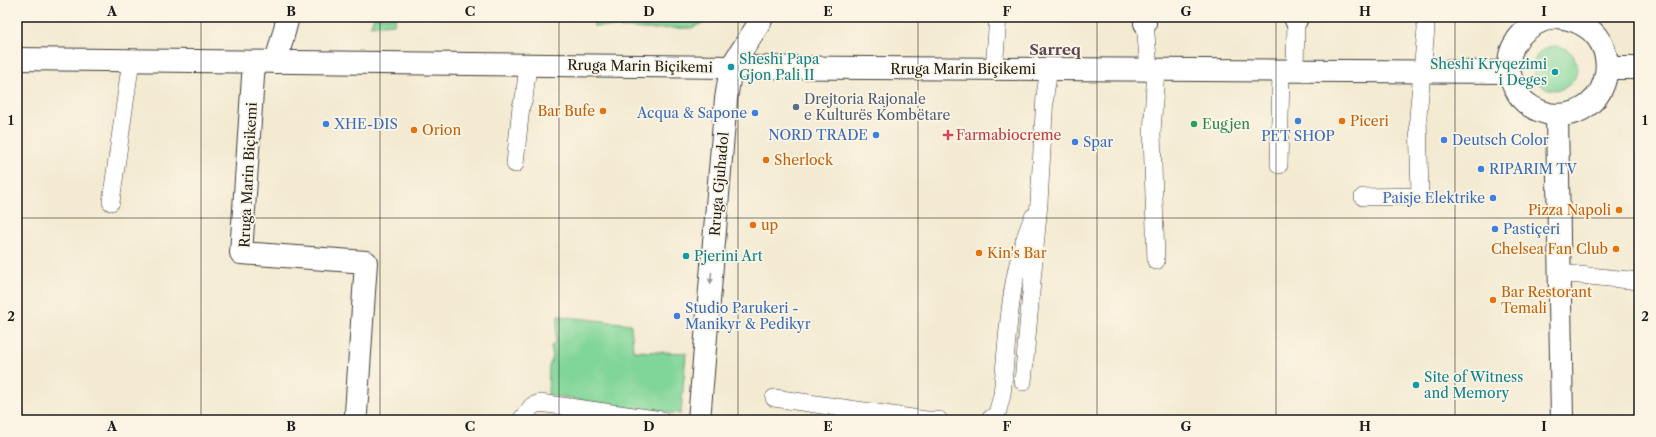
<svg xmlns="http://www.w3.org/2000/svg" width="1656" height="437" viewBox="0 0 1656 437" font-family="'Libre Caslon Text',serif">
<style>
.green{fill:#80d598;stroke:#4e785a}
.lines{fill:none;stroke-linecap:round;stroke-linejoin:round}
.service-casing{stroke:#3c3b37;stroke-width:18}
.minor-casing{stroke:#3c3b37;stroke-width:24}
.secondary-casing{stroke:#3c3b37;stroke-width:24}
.primary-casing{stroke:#3c3b37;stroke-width:24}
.service{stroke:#fff;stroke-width:17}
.minor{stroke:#fff;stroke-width:22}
.secondary{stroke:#fff;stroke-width:22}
.primary{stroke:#fff;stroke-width:22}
.oneway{fill:#999}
.grid{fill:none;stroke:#1c1c1c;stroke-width:1;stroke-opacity:0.55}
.culture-dot{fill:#0f9aa8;stroke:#fcf5e5;stroke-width:1.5}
.service-dot{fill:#5c6f8a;stroke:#fcf5e5;stroke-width:1.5}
.food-dot{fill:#e8710a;stroke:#fcf5e5;stroke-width:1.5}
.shop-dot{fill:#3f7fe0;stroke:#fcf5e5;stroke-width:1.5}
.leisure-dot{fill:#2e9e5b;stroke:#fcf5e5;stroke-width:1.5}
.health-dot{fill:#e0444e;stroke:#fcf5e5;stroke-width:1.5}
.labels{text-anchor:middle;stroke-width:3.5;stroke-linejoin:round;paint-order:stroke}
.culture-label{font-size:14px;fill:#0d838f;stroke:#fcf5e5;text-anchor:start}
.street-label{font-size:14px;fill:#1c1c1c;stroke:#fcf5e5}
.service-label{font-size:14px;fill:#4e5e75;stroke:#fcf5e5;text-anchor:start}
.food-label{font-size:14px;fill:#c56008;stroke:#fcf5e5;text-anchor:start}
.shop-label{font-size:14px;fill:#366cbe;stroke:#fcf5e5;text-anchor:start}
.leisure-label{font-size:14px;fill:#27864d;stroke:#fcf5e5;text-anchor:start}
.health-label{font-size:14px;fill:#be3a42;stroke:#fcf5e5;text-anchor:start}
.neighbourhood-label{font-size:15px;font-weight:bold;fill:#594553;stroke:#fcf5e5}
.neatline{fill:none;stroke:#1c1c1c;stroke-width:1.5}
.grid-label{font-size:13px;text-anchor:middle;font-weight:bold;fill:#1c1c1c}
</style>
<rect width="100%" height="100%" fill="#fcf5e5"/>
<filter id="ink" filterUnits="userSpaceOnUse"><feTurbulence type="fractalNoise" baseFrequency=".025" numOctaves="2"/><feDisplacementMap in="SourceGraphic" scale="8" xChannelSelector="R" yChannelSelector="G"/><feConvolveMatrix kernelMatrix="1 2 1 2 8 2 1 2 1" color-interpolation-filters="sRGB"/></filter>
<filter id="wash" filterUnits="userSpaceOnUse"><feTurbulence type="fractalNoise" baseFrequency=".012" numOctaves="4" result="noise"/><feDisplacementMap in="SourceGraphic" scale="16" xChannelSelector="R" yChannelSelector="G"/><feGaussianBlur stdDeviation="0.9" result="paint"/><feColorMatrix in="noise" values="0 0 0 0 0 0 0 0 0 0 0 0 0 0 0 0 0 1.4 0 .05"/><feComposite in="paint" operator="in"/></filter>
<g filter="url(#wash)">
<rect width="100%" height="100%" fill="#f3ead1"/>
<g class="green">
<polygon points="374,17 396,17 394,24 370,26"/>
<polygon points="596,17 714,17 692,28 646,29 593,26"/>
<circle cx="1555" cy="68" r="22"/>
<polygon points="558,316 631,324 633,351 686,353 681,414 657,412 548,395 549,366 553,357 551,346 555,344"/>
</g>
</g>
<g filter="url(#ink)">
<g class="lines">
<defs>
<g id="service">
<polyline points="1145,23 1149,70"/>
<polyline points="994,69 998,17"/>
<polyline points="1295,71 1296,20"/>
<polyline points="515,164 521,106 524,99 528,65"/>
<polyline points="1279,165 1281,71"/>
<polyline points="1363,197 1420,196 1418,116 1426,29 1425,17"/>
<polyline points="111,202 131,60"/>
<polyline points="1156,261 1152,133 1156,70"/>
<polyline points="1559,273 1639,281"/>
<polyline points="1023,382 1039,203 1045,95 1049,69"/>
<polyline points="774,398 926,420 939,420"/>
<polyline points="521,420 532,406 540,403 662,420"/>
<path d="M 989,420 L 997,414 L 1002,395 C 1008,335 1009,272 1033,217"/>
</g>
<g id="minor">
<polyline points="1295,17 1296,20"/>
<polyline points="1145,23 1145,17"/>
<polyline points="254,62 241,253 366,262 356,413"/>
<polyline points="276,62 288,17"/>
<polyline points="699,420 726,99 731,67 760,22 762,17"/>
</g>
<g id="secondary">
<polyline points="17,59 731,67 1509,72"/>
<polyline points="1607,68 1639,68"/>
</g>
<g id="primary">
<path d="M 1554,17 C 1515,27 1496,59 1519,95 C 1525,105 1538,111 1549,114 C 1615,125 1633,25 1557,17"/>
<polyline points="1557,115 1562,420"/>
</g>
</defs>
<use href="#service" class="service-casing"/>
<use href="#minor" class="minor-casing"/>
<use href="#secondary" class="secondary-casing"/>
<use href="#primary" class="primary-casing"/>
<use href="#service" class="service"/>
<use href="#minor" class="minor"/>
<use href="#secondary" class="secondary"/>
<use href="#primary" class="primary"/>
</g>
<defs><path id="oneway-solid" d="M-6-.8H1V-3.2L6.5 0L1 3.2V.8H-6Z"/></defs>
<use class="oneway" href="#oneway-solid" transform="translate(711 278) rotate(95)"/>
</g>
<path class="grid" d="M 201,17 L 201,420M 380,17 L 380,420M 559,17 L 559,420M 738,17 L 738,420M 918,17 L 918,420M 1097,17 L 1097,420M 1276,17 L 1276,420M 1455,17 L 1455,420M 17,218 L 1639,218"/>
<g class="culture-dot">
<circle cx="731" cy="67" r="4"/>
<circle cx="1555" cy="72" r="4"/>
<circle cx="686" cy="256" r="4"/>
<circle cx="1416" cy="385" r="4"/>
</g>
<circle class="service-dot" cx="796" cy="107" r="4"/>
<g class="food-dot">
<circle cx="603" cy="111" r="4"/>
<circle cx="1342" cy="121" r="4"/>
<circle cx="414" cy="130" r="4"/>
<circle cx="766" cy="160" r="4"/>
<circle cx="1619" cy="210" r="4"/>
<circle cx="753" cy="225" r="4"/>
<circle cx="1616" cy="249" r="4"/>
<circle cx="979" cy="253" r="4"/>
<circle cx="1493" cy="300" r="4"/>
</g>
<g class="shop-dot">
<circle cx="755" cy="113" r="4"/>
<circle cx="1298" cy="121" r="4"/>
<circle cx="326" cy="124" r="4"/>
<circle cx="876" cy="135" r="4"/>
<circle cx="1444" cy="140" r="4"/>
<circle cx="1075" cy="142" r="4"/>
<circle cx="1481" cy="169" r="4"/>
<circle cx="1493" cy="198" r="4"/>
<circle cx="1495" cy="229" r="4"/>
<circle cx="677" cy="316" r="4"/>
</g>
<circle class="leisure-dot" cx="1194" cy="124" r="4"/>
<path class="health-dot" d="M946 129h4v4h4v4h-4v4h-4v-4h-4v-4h4z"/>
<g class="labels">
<g class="culture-label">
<text x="739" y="64">Sheshi Papa<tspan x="739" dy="16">Gjon Pali II</tspan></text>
<text x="1547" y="69" text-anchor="end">Sheshi Kryqezimi<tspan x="1547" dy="16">i Deges</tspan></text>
<text x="694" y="261">Pjerini Art</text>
<text x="1424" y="382">Site of Witness<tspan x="1424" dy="16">and Memory</tspan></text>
</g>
<g class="street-label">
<text transform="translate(640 66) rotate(1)" y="5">Rruga Marin Biçikemi</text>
<text x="963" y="74">Rruga Marin Biçikemi</text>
<text transform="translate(248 175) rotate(-87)" y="5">Rruga Marin Biçikemi</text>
<text transform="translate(719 184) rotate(-85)" y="5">Rruga Gjuhadol</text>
</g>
<g class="service-label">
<text x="804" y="104">Drejtoria Rajonale<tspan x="804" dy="16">e Kulturës Kombëtare</tspan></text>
</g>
<g class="food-label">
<text x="595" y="116" text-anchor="end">Bar Bufe</text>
<text x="1350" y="126">Piceri</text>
<text x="422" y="135">Orion</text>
<text x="774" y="165">Sherlock</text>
<text x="1611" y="215" text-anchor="end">Pizza Napoli</text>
<text x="761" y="230">up</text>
<text x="1608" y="254" text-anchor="end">Chelsea Fan Club</text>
<text x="987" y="258">Kin's Bar</text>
<text x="1501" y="297">Bar Restorant<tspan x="1501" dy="16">Temali</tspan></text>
</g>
<g class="shop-label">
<text x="747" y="118" text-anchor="end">Acqua &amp; Sapone</text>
<text x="334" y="129">XHE-DIS</text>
<text x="868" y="140" text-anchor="end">NORD TRADE</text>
<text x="1298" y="141" text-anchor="middle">PET SHOP</text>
<text x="1452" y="145">Deutsch Color</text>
<text x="1083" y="147">Spar</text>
<text x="1489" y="174">RIPARIM TV</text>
<text x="1485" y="203" text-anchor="end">Paisje Elektrike</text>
<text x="1503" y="234">Pastiçeri</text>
<text x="685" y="313">Studio Parukeri -<tspan x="685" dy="16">Manikyr &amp; Pedikyr</tspan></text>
</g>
<g class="leisure-label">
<text x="1202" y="129">Eugjen</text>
</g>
<g class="health-label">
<text x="956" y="140">Farmabiocreme</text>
</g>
<g class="neighbourhood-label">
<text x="1055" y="55">Sarreq</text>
</g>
</g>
<rect width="1656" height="437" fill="none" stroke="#fcf5e5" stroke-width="44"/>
<rect x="22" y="22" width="1612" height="393" class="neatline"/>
<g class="grid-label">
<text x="112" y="16">A</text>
<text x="291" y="16">B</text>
<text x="470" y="16">C</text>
<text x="649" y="16">D</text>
<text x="828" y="16">E</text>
<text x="1007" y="16">F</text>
<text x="1186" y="16">G</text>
<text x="1365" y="16">H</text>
<text x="1544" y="16">I</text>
<text x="11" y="125">1</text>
<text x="1645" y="125">1</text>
<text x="11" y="321">2</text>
<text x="1645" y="321">2</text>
<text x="112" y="431">A</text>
<text x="291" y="431">B</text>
<text x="470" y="431">C</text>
<text x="649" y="431">D</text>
<text x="828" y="431">E</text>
<text x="1007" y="431">F</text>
<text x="1186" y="431">G</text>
<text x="1365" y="431">H</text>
<text x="1544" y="431">I</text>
</g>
</svg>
